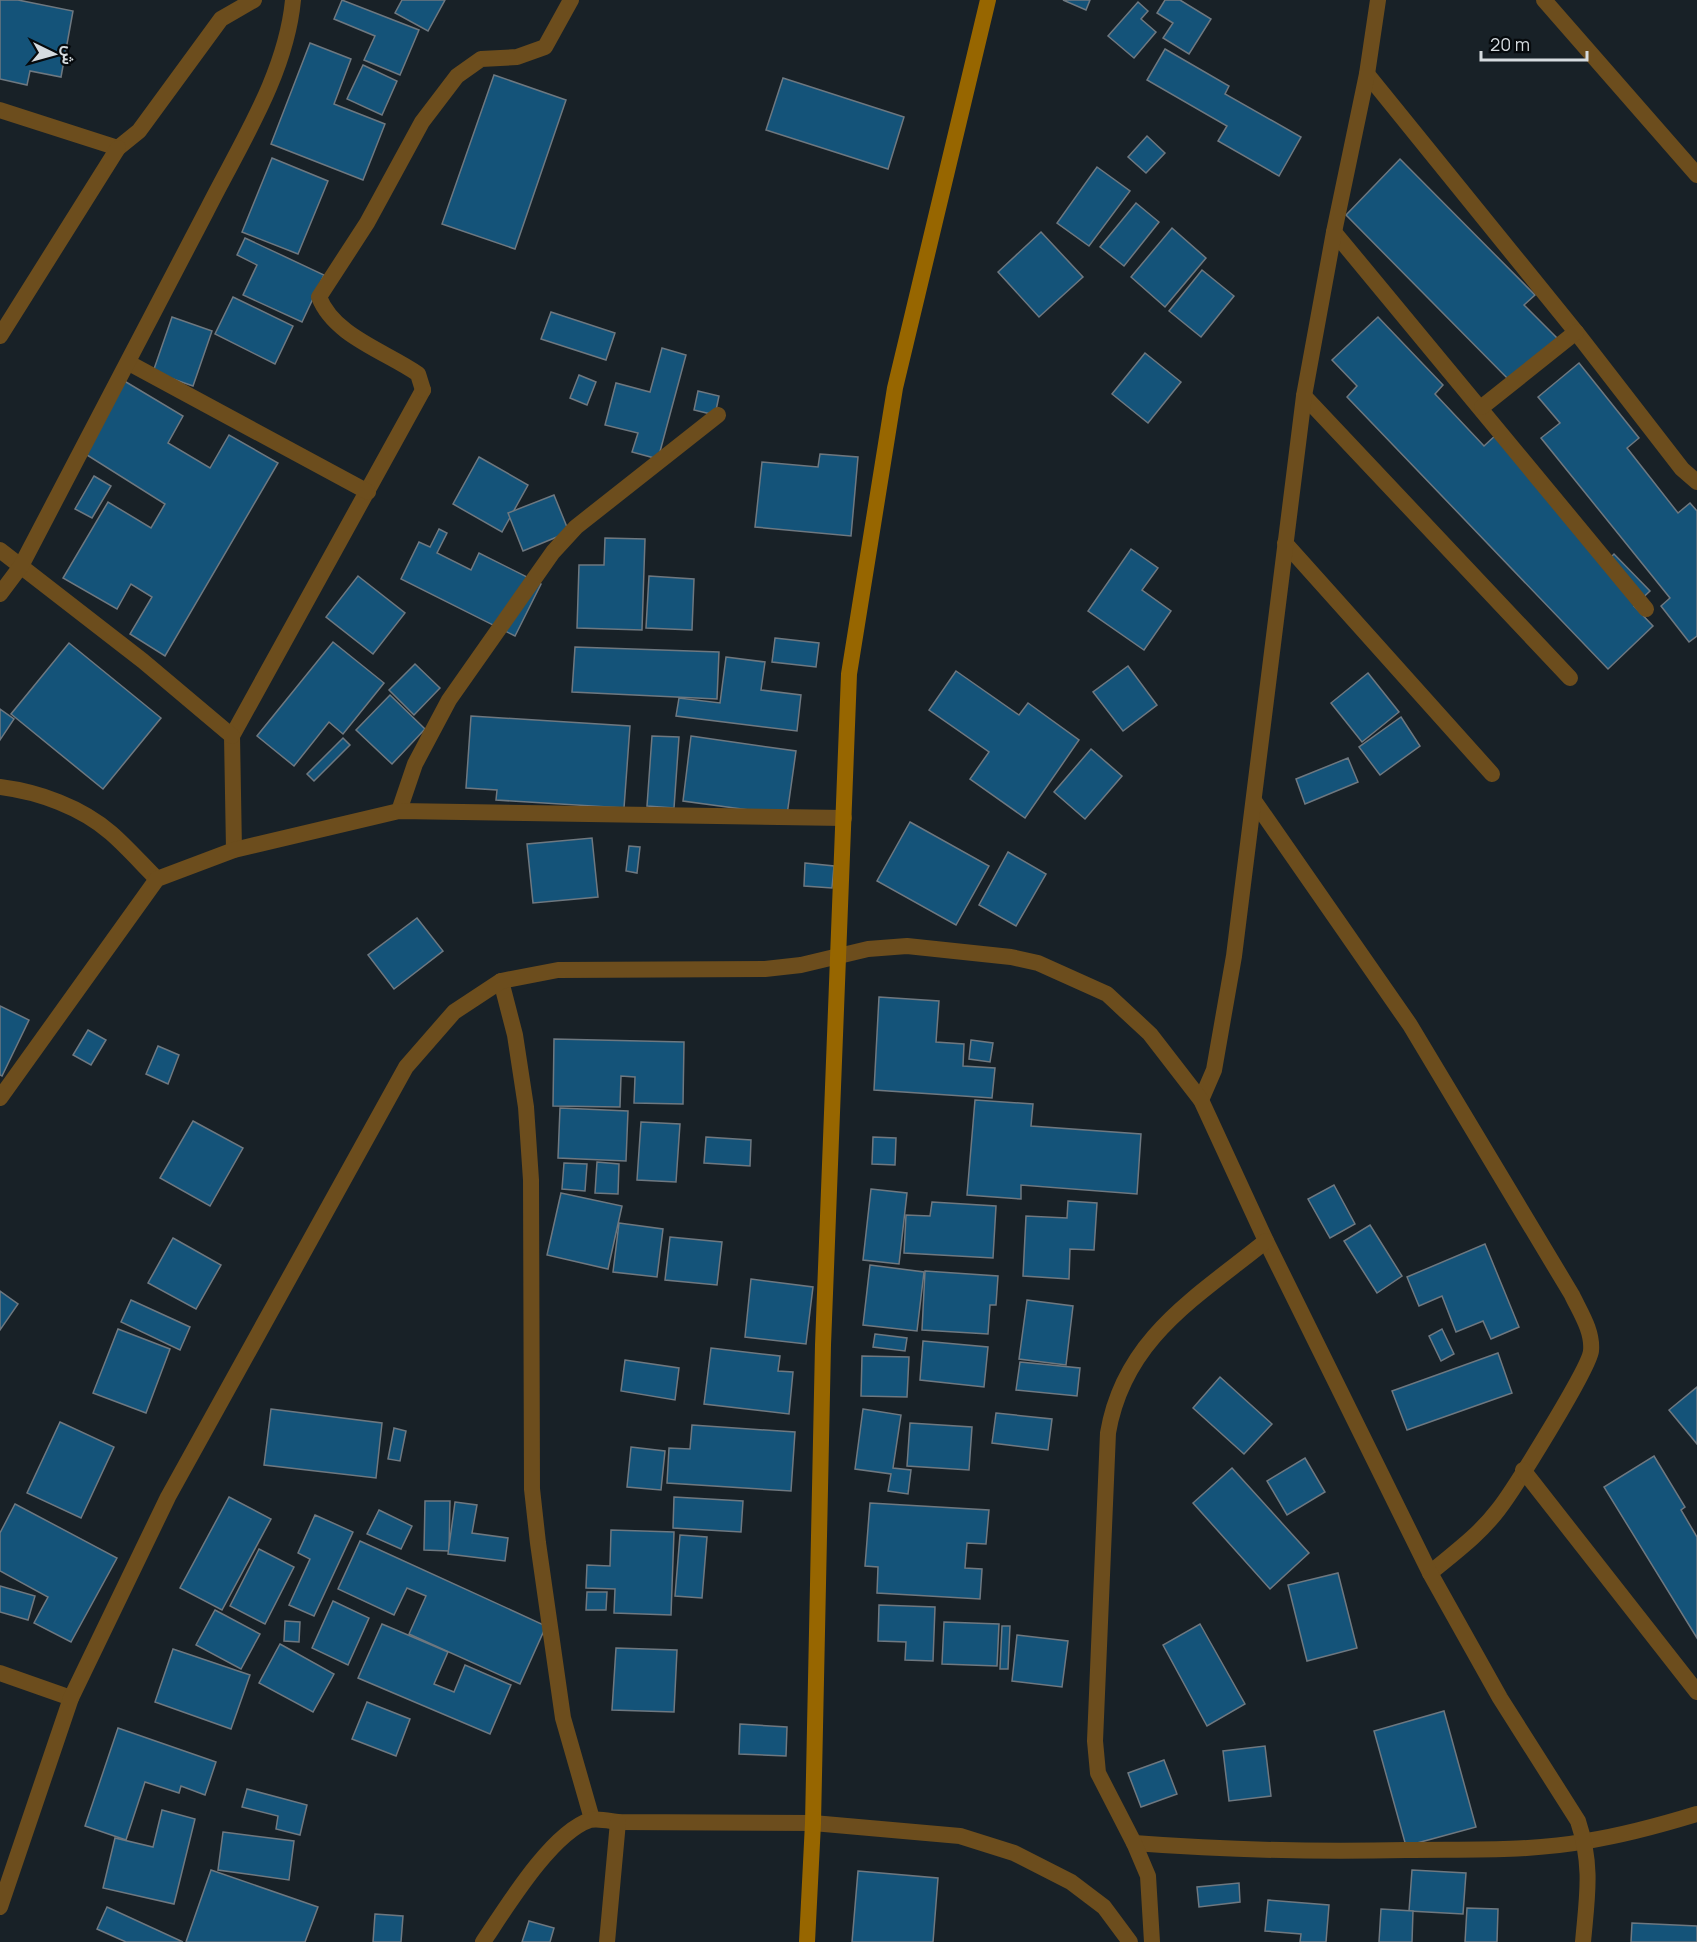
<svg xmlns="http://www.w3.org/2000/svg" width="1697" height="1942" viewBox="0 0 1697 1942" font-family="Manrope,Vazirmatn,sans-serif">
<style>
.building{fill:#145379;stroke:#6e7880;stroke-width:1.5}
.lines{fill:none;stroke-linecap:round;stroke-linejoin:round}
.service{stroke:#6c4d1d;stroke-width:16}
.minor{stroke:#6c4d1d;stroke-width:16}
.tertiary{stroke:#6c4d1d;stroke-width:16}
.secondary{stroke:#976600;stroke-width:16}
</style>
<rect width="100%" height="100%" fill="#182127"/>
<g class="building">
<polygon points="0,0 18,0 73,11 61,77 30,71 27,85 0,79"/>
<polygon points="342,0 419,30 400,75 364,60 375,36 334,19"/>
<polygon points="402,0 445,0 428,31 395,13"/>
<polygon points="1063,0 1090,0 1086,10"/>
<polygon points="1165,0 1180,0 1211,19 1189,54 1163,38 1173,23 1157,13"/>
<polygon points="1138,2 1148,11 1141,19 1156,32 1134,58 1108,36"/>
<polygon points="310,43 351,59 334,104 385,124 363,180 271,144"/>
<polygon points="1165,49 1229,86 1225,94 1301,137 1279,176 1218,141 1227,126 1147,80"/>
<polygon points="363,65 397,81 382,115 347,99"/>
<polygon points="494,75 566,100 515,249 442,224"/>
<polygon points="783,78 904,117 888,169 766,130"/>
<polygon points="1147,136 1165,153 1146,173 1128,157"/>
<polygon points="272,158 328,181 298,254 242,232"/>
<polygon points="1400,159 1535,295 1524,305 1558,339 1513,384 1346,215"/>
<polygon points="1097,167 1130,191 1089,246 1057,223"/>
<polygon points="1136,203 1159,222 1124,266 1100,247"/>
<polygon points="1172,228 1206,258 1165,307 1131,277"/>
<polygon points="1041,232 1083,277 1039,317 998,272"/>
<polygon points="245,238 324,275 302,322 243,295 257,265 237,255"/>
<polygon points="1202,270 1234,296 1201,337 1169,311"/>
<polygon points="233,297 293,326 275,364 215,334"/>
<polygon points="551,312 615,333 606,360 541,339"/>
<polygon points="172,317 212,331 193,386 153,372"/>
<polygon points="1378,317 1443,385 1435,394 1484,446 1497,434 1611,557 1614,554 1650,591 1634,606 1653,626 1608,669 1347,397 1357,386 1332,360"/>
<polygon points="662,348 686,355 658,459 632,452 638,433 605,425 616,383 650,392"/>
<polygon points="1145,353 1181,382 1148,423 1112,394"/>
<polygon points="1579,363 1639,438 1627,448 1678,513 1690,503 1697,511 1697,636 1689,642 1661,606 1670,598 1541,438 1560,423 1538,397"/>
<polygon points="579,375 596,382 587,405 570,398"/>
<polygon points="121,379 183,416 168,443 210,468 229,435 278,463 165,656 130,634 152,597 131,584 117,609 63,578 108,502 151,528 165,504 79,450"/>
<polygon points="698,391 719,396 715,415 694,410"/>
<polygon points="820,454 858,457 851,536 755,527 762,462 818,467"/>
<polygon points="479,457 528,485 502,532 453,504"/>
<polygon points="94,476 111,486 92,518 75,509"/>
<polygon points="554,495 569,532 523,551 508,513"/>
<polygon points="439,529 447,533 437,553 471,570 479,553 541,584 515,636 401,579 419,542 430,547"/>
<polygon points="605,538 645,539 642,630 577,628 579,565 604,565"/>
<polygon points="1131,549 1158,568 1142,590 1171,611 1144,650 1088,611"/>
<polygon points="358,576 405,613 373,654 326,617"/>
<polygon points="649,576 694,579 692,630 646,628"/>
<polygon points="775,638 819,643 816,667 772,662"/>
<polygon points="333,642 384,683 343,734 329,722 294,766 257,736"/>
<polygon points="69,643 161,718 103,789 11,714"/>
<polygon points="575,647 719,652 717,699 572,692"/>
<polygon points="726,657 765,662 761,690 801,695 797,731 676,716 679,698 720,703"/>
<polygon points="415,664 440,688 414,715 389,690"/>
<polygon points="1128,666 1157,705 1123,731 1093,692"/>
<polygon points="956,671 1019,715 1028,703 1079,740 1025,818 970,779 989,752 929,710"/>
<polygon points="1368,673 1399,712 1362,742 1331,703"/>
<polygon points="390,695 425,729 392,764 356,730"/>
<polygon points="0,709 14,719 0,740"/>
<polygon points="471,716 630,726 624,808 496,800 497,790 466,788"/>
<polygon points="1401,717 1420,746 1380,775 1359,747"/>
<polygon points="652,736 679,737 674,808 647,806"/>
<polygon points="691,736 796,751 787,815 683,801"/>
<polygon points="343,738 350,745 314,781 307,774"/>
<polygon points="1091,749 1122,776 1085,819 1054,792"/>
<polygon points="1348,758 1358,782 1305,804 1296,779"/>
<polygon points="910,822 989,866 956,925 877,881"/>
<polygon points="592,838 598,897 533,903 527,844"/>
<polygon points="629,846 640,847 637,873 626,871"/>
<polygon points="1008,852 1046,874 1016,926 979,905"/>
<polygon points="805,863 834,866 832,888 804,886"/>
<polygon points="417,918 443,951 394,989 368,955"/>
<polygon points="879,997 939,1001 936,1042 964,1044 963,1066 995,1068 992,1098 874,1090"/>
<polygon points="0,1006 29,1020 2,1076 0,1075"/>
<polygon points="88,1030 106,1040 91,1065 73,1055"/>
<polygon points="554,1039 684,1042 683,1104 634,1103 635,1077 621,1076 620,1107 553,1106"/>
<polygon points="971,1040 993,1043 990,1062 969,1059"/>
<polygon points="158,1046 179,1055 168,1084 146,1074"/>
<polygon points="975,1100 1033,1104 1031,1126 1141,1134 1137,1194 1021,1185 1021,1199 967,1195"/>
<polygon points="560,1108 628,1111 626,1161 558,1158"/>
<polygon points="193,1121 243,1148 210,1206 160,1178"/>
<polygon points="641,1122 680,1124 676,1182 637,1180"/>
<polygon points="706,1137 751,1140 750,1166 704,1163"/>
<polygon points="873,1137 896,1138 895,1165 872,1164"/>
<polygon points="597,1162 619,1164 618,1194 595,1193"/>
<polygon points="564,1163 587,1164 585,1191 562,1189"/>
<polygon points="1334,1185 1355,1224 1330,1238 1308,1199"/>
<polygon points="871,1189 907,1193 899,1264 863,1260"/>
<polygon points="561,1193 622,1206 608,1269 547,1255"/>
<polygon points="1068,1201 1097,1203 1094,1250 1070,1249 1069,1279 1023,1276 1026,1216 1067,1218"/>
<polygon points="932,1202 996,1206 993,1258 904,1253 906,1215 930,1216"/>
<polygon points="619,1223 663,1229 657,1277 613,1272"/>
<polygon points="1370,1225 1402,1276 1377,1293 1344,1241"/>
<polygon points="670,1237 722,1242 717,1285 665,1280"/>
<polygon points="173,1238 221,1265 196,1309 148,1283"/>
<polygon points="1485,1244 1519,1327 1491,1339 1483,1321 1456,1332 1442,1296 1419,1306 1407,1277"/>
<polygon points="870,1265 924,1272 917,1331 863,1325"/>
<polygon points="925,1271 998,1276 996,1305 990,1305 988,1334 922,1330"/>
<polygon points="751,1279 813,1287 806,1344 745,1337"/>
<polygon points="0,1291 18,1304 0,1330"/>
<polygon points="131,1300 190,1327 180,1350 121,1322"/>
<polygon points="1027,1300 1073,1306 1066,1365 1019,1359"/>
<polygon points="118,1329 170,1349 146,1413 93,1393"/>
<polygon points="1442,1329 1454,1354 1441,1361 1429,1336"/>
<polygon points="875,1334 907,1338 905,1351 873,1347"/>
<polygon points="923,1341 988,1347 984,1387 920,1380"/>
<polygon points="711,1348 780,1356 778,1371 793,1372 789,1414 704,1404"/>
<polygon points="1498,1353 1512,1393 1407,1430 1392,1391"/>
<polygon points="862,1356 909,1357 907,1397 861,1396"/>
<polygon points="625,1360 679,1368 675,1400 621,1391"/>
<polygon points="1020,1362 1080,1368 1077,1396 1016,1390"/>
<polygon points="1220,1377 1272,1424 1244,1454 1193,1408"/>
<polygon points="1697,1387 1697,1444 1669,1410"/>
<polygon points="271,1409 382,1423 376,1478 264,1465"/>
<polygon points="863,1409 901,1415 893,1468 911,1470 908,1494 888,1491 891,1474 855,1469"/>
<polygon points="996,1413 1052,1419 1048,1450 992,1443"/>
<polygon points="60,1422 114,1447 81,1518 27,1493"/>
<polygon points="910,1423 972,1427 969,1470 907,1466"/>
<polygon points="692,1425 795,1432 791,1491 667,1483 669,1448 690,1449"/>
<polygon points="394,1428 406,1431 400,1461 388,1459"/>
<polygon points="631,1447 665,1451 661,1490 627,1487"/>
<polygon points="1654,1456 1685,1507 1681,1510 1697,1537 1697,1638 1604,1487"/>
<polygon points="1305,1458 1325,1492 1287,1515 1267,1481"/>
<polygon points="1232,1468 1309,1553 1270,1589 1193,1503"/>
<polygon points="229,1497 271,1519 222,1610 180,1588"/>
<polygon points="674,1497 743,1501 741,1532 673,1528"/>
<polygon points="425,1501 450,1501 449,1551 424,1550"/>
<polygon points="455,1502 477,1505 472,1533 508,1538 505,1561 448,1554"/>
<polygon points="870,1503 989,1510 986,1544 967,1543 965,1568 982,1569 980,1599 877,1593 878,1567 865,1566"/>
<polygon points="15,1504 117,1558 71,1642 34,1623 48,1597 0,1571 0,1533"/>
<polygon points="379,1510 412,1526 401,1549 367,1534"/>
<polygon points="315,1515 353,1532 314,1616 289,1605 310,1559 298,1553"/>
<polygon points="611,1530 674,1532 671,1615 614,1613 615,1589 586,1588 587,1565 610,1566"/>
<polygon points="680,1535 707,1537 702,1598 675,1596"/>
<polygon points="360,1541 546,1626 520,1684 409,1634 426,1596 407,1588 394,1615 338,1589"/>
<polygon points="259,1549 294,1567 265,1624 230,1606"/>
<polygon points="1338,1573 1357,1648 1307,1661 1288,1585"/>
<polygon points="0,1586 35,1596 28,1620 0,1612"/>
<polygon points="587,1592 607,1592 606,1610 586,1610"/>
<polygon points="333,1601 369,1618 348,1665 312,1648"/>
<polygon points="879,1605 935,1607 933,1661 905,1660 906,1642 878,1641"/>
<polygon points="215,1610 260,1634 241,1669 196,1645"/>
<polygon points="285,1621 300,1622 299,1642 284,1641"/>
<polygon points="944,1622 999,1624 997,1666 942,1664"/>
<polygon points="382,1624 448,1652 434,1684 454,1692 465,1665 511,1685 490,1734 358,1678"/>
<polygon points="1200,1624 1245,1704 1207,1726 1163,1645"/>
<polygon points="1002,1626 1010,1626 1008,1669 1000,1669"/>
<polygon points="1017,1635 1068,1641 1062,1687 1012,1681"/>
<polygon points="280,1644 334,1674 313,1712 259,1683"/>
<polygon points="616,1648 677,1650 674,1712 612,1710"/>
<polygon points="173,1649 250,1675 231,1729 155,1702"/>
<polygon points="367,1702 410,1719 396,1756 352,1739"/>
<polygon points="1444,1711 1476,1827 1406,1846 1374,1731"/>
<polygon points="740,1724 787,1727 786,1756 739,1754"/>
<polygon points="118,1728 216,1762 205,1795 181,1786 179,1793 145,1782 126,1840 85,1826"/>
<polygon points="1265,1746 1271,1796 1229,1801 1223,1751"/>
<polygon points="1164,1760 1177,1794 1141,1807 1128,1773"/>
<polygon points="247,1789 307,1805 300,1835 276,1829 278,1816 242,1807"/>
<polygon points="162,1810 195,1819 174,1904 103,1888 115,1838 153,1847"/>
<polygon points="223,1832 294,1841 289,1880 218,1870"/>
<polygon points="211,1870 318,1907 305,1942 186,1942"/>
<polygon points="1412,1870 1466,1873 1463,1914 1409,1911"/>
<polygon points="858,1871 938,1878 933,1942 852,1942"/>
<polygon points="1239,1883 1240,1902 1199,1907 1197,1887"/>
<polygon points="1268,1900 1329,1905 1326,1942 1300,1942 1301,1934 1265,1931"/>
<polygon points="107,1907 183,1942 126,1942 97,1929"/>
<polygon points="1467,1908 1498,1909 1497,1942 1465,1942"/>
<polygon points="1381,1909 1413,1911 1412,1942 1379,1942"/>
<polygon points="375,1914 403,1916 401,1942 373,1942"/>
<polygon points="529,1921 554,1928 550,1942 522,1942"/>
<polygon points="1632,1923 1697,1926 1697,1942 1631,1942"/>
</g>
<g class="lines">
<g class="service">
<polyline points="0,110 118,148 139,131 221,19 254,0"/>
<polyline points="0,336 118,148"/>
<polyline points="234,850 232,736 423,390"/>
</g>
<g class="minor">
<polyline points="1367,74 1576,332 1682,469 1697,482"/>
<polyline points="1334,232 1646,609"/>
<polyline points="129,363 368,492"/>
<path d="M 423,390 L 418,374 C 385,351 334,336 319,297 L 367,223 L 422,122 L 457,76 L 481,59 L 517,57 L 545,47 L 571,0"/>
<polyline points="1304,396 1570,678"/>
<polyline points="1482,407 1576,332"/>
<polyline points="1285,543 1492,774"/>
<polyline points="0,550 143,661 232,736"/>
<path d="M 0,594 L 21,566 C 83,449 145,331 206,212 C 239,146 286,75 293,0"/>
<path d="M 0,787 C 39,792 81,807 111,833 C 127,847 142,864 157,879"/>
<path d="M 1255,802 L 1410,1025 L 1572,1295 C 1580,1312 1593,1331 1591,1351 C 1589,1369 1513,1491 1498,1510 C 1479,1535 1454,1553 1430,1573"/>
<polyline points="399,811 415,764 449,700 553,552 576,527 718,415"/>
<polyline points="501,981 515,1035 526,1107 531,1180 532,1489 538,1543 563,1718 592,1819"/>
<polyline points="0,1098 157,879 234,850 399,811 844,818"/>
<polyline points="1201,1100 1214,1070 1234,956 1304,396 1334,232 1367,74 1378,0"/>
<polyline points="1523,1470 1697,1692"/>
<polyline points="0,1673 71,1698"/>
<path d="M 1134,1843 C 1225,1850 1315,1852 1406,1850 C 1466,1849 1528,1852 1587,1841 C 1625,1835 1661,1825 1697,1814"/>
<path d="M 0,1907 L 71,1698 L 168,1497 L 406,1067 L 454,1012 L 501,981 L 558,970 L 765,969 L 801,965 L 868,949 L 907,946 L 1011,957 L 1038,963 L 1107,994 L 1150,1034 L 1201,1100 L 1266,1241 L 1430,1573 L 1500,1698 L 1578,1821 C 1593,1866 1587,1897 1583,1942"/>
<path d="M 483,1942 C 506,1908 551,1833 590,1820 C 598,1818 610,1821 618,1822 L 813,1823 L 960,1836 L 1014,1853 L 1071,1882 L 1104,1907 L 1130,1942"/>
<polyline points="607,1942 618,1822"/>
<path d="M 1152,1942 L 1148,1876 L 1134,1843 L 1098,1773 L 1095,1741 L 1108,1433 C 1124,1338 1197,1297 1266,1241"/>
</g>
<polyline class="tertiary" points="1544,0 1697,175"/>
<polyline class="secondary" points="807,1942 813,1823 823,1345 849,674 895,388 988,0"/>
</g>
<g transform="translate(54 54) rotate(95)" stroke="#060a0d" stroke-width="4.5" paint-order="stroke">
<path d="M0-4.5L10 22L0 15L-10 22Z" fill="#d5dbdf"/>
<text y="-9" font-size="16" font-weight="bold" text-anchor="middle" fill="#d5dbdf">ش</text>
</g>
<path d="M1481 51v9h106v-9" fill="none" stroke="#d5dbdf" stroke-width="3"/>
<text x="1490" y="51" font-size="18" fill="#d5dbdf" stroke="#060a0d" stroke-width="4.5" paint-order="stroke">20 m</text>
</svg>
